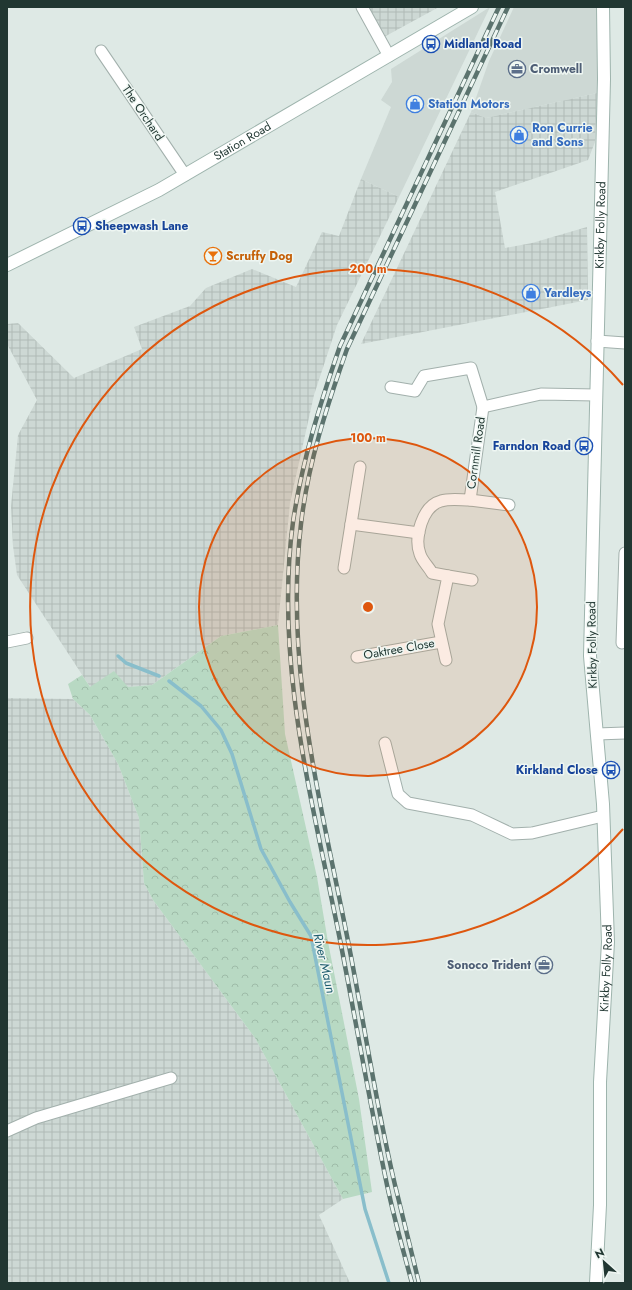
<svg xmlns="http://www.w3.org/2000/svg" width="632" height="1290" viewBox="0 0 632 1290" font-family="Jost,sans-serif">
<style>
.built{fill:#cdd8d4}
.industrial{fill:url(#industrial-grid)}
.park{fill:url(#park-crowns)}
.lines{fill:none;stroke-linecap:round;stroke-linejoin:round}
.stream{stroke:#89becb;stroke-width:3.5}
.street-casing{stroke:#a2b0ac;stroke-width:13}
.secondary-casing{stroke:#9eb4ad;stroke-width:14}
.street{stroke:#fff;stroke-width:11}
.secondary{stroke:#fff;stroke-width:12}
.rail-casing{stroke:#5b736e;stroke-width:4.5}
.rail{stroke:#eef6f2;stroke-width:3;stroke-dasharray:9;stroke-linecap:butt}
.ring{fill:none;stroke:#de570e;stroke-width:2}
.labels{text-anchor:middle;stroke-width:3;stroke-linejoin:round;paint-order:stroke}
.transit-label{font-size:12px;font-weight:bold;fill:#164399;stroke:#eef6f2;text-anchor:start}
.service-label{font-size:12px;font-weight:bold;fill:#4e5e75;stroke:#eef6f2;text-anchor:start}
.shop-label{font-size:12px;font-weight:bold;fill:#366cbe;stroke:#eef6f2;text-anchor:start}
.street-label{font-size:12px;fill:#213732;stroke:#eef6f2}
.food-label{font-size:12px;font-weight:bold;fill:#c56008;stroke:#eef6f2;text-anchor:start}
.water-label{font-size:13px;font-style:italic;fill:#1f5d6f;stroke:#eef6f2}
.centre{fill:#de570e;stroke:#eef6f2;stroke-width:2}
.ring-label{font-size:12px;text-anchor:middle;font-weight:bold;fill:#de570e;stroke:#eef6f2;stroke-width:3;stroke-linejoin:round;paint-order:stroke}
</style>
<defs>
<pattern id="industrial-grid" width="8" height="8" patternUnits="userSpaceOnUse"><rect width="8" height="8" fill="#cdd8d4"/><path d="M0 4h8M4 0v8" fill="none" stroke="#b0bab6"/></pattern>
<pattern id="park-crowns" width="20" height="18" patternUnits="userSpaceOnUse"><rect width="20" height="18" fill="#b8d9c3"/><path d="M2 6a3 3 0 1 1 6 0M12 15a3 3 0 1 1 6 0" fill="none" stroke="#9ebba8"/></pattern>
</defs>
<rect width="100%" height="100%" fill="#dee9e5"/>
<g class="built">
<polygon points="490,7 399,197 361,179 391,107 381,100 392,82 391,69"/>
<polygon points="514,7 597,7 598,42 597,93 486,118 471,112 489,61"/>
</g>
<g class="industrial">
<polygon points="369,7 439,7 384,37"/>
<polygon points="597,93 595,142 588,160 495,192 505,248 532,243 587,227 588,300 361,344 471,112 486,118"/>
<polygon points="361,179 399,197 337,325 314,395 290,503 278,625 221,636 152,685 128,687 90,687 17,575 13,546 11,506 18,435 37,400 7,344 7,324 18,323 74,378 142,349 134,327 190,306 206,288 252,269 296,287 322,232 339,236"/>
<polygon points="7,698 73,699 90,715 118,764 139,818 144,883 153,900 255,1038 343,1199 319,1215 350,1283 7,1283"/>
</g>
<polygon class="park" points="278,625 285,734 317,877 328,942 359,1099 372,1192 343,1199 255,1038 153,900 144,883 139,818 118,764 90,715 73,699 68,684 82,675 90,687 114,671 128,687 152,685 221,636"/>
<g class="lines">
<g class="stream">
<polyline points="118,656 126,663 159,676"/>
<polyline points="169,681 201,706 221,730 232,754 261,849 290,902 311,936 365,1209 389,1283"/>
</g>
<defs>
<g id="street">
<polyline points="362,7 389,56"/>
<polyline points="101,51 185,175"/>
<polyline points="597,341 625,343"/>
<polyline points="391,387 415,391 424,376 471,368 483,407 541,394 596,395"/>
<polyline points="360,467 351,524 419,533"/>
<polyline points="470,500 509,505"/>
<polyline points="344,568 351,524"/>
<polyline points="448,576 472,580"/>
<polyline points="7,642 27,638"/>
<polyline points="622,643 625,553"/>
<polyline points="357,657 441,642"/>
<path d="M 446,660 L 438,624 L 448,576 L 432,573 C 429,567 422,561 420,554 C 414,538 422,506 441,501 C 450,498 461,500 470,500 L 483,407"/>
<polyline points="597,734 625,733"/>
<polyline points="385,743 398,794 408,803 472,815 512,834 532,833 603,816"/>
<polyline points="7,1131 36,1118 171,1078"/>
</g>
<g id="secondary">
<path id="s1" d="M 7,265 L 159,190 L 472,7"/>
<path id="s2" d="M 596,1283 L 600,1205 L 600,1082 L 608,942 L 603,804 L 590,656 L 604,79 L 603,7"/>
</g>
</defs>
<use href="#street" class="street-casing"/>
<use href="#secondary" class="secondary-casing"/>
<use href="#street" class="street"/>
<use href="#secondary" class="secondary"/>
<defs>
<g id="rail">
<path d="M 412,1283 C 403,1250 394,1218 387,1185 C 370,1104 356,1022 340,940 C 313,803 274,662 293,522 C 302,461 320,404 340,346 L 499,7"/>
<path d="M 419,1283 C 411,1250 403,1218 395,1185 C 376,1105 364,1022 348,941 C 321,803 284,665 301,524 C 308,463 327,406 347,349 L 508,7"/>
</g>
</defs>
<use href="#rail" class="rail-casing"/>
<use href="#rail" class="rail"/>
</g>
<circle cx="368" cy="607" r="169" fill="#de570e" fill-opacity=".12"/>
<g class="ring">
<circle cx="368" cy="607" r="169"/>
<path d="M623 829A338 338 0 1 1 623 385"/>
</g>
<defs>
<symbol id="bus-ring" viewBox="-11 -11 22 22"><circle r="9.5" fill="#eef6f2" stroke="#1a4fb4" stroke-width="1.5"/><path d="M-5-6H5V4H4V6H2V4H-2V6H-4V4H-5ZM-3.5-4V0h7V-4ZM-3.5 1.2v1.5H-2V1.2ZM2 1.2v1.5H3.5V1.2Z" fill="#1a4fb4"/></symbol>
<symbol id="office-ring" viewBox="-11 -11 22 22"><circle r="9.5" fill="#eef6f2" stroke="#5c6f8a" stroke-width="1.5"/><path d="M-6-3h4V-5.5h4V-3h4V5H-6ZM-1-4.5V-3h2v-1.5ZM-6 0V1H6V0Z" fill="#5c6f8a"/></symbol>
<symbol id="shop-ring" viewBox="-11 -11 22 22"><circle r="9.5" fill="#eef6f2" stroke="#3f7fe0" stroke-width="1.5"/><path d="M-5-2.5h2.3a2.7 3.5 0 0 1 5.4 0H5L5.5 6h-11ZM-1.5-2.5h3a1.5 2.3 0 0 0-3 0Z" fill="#3f7fe0"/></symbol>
<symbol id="bar-ring" viewBox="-11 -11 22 22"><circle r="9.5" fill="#eef6f2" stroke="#e8710a" stroke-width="1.5"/><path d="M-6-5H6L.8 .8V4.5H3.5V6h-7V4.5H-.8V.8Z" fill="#e8710a"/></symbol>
</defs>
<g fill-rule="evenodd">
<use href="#bus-ring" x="421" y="34" width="20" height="20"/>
<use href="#office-ring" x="507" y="59" width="20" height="20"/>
<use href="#shop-ring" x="405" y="94" width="20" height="20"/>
<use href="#shop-ring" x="509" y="125" width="20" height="20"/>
<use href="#bus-ring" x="72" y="216" width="20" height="20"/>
<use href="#bar-ring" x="203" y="246" width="20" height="20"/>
<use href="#shop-ring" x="521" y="283" width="20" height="20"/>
<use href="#bus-ring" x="574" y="436" width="20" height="20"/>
<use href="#bus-ring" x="601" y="760" width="20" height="20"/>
<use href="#office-ring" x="534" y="955" width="20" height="20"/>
</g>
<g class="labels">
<g class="transit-label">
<text x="444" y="48">Midland Road</text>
<text x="95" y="230">Sheepwash Lane</text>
<text x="571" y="450" text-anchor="end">Farndon Road</text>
<text x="598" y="774" text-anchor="end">Kirkland Close</text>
</g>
<g class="service-label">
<text x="530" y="73">Cromwell</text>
<text x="531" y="969" text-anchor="end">Sonoco Trident</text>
</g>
<g class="shop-label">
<text x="428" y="108">Station Motors</text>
<text x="532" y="132">Ron Currie<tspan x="532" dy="14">and Sons</tspan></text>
<text x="544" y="297">Yardleys</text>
</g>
<g class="street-label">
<text transform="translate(143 113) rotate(56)" y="4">The Orchard</text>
<text dy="4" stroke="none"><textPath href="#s1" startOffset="266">Station Road</textPath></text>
<text dy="4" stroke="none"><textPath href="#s2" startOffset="1059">Kirkby Folly Road</textPath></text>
<text transform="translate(476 453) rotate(-82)" y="4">Cornmill Road</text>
<text transform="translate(592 645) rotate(-91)" y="4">Kirkby Folly Road</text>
<text transform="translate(399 649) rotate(-10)" y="4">Oaktree Close</text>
<text dy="4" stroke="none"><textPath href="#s2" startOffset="315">Kirkby Folly Road</textPath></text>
</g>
<g class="food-label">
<text x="226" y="260">Scruffy Dog</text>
</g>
<g class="water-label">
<text transform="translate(325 963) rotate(77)" y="5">River Maun</text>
</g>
</g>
<circle cx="368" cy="607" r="6" class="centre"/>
<g class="ring-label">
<text x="368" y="273">200 m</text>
<text x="368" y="442">100 m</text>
</g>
<rect width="632" height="1290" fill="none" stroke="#213732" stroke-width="16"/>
<g transform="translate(604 1262) rotate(333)" stroke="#eef6f2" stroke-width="3" paint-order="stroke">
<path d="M0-3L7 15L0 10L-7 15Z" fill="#213732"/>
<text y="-6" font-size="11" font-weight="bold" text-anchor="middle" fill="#213732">N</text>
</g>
</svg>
